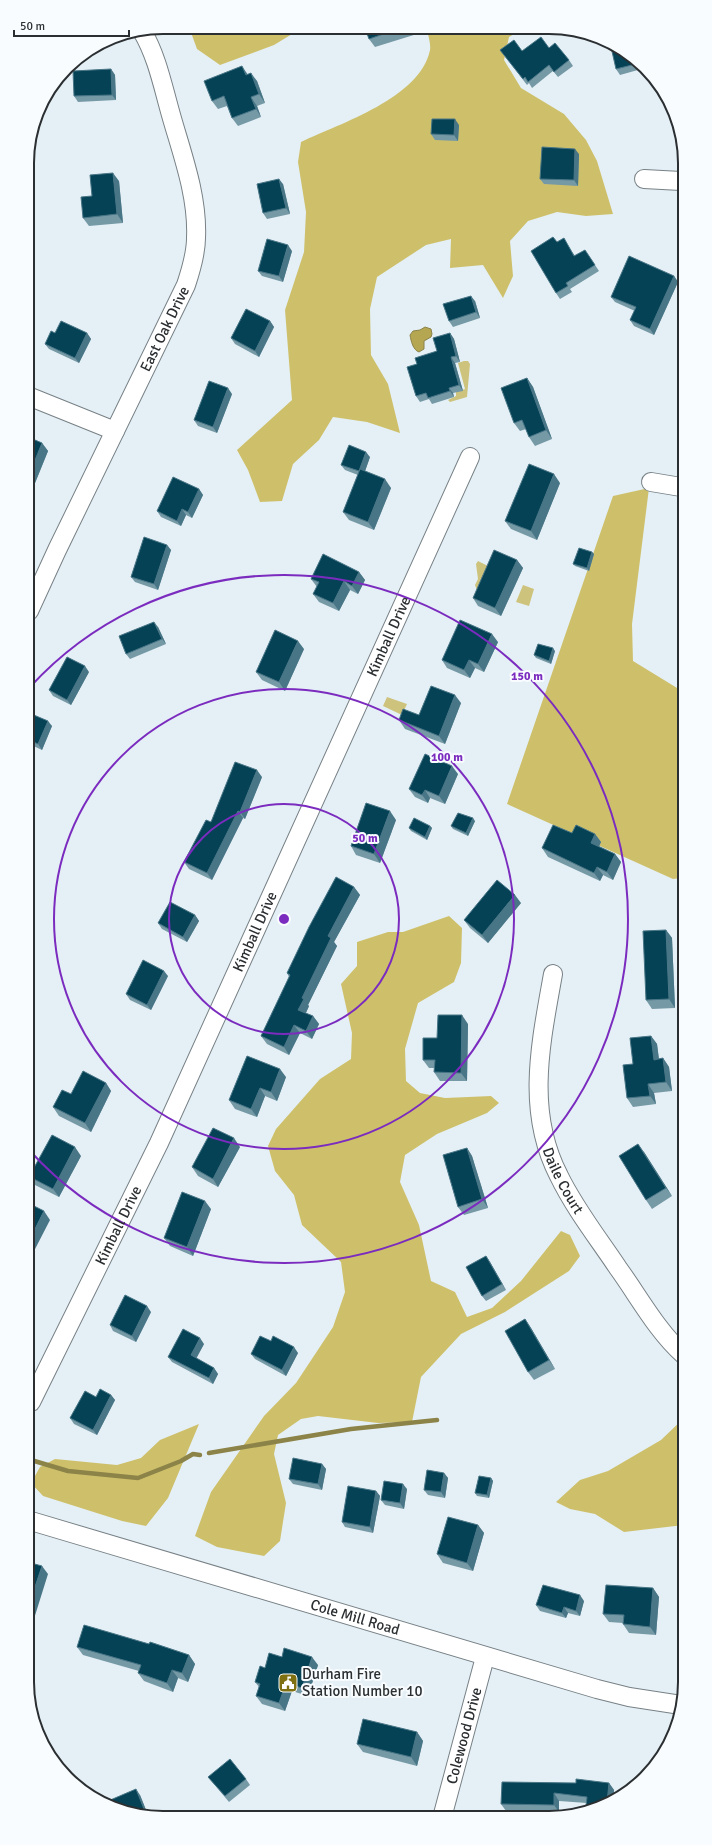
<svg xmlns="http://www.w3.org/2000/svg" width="712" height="1845" viewBox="0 0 712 1845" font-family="Signika,sans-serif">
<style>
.green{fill:#cec37d}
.forest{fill:#cec06b}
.water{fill:#b5a752;stroke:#8c8348}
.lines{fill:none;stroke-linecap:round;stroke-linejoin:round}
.stream{stroke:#8c8348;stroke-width:4.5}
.minor-casing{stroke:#778186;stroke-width:20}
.minor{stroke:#fff;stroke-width:18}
.wall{fill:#7699a6}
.shaded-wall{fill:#497686}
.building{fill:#064256;stroke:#497686}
.ring{fill:none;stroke:#7b2cbf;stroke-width:2}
.labels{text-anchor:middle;stroke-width:4;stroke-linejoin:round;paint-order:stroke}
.street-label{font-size:15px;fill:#2b2f31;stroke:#f8fcff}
.poi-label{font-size:15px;fill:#2b2f31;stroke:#f8fcff;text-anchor:start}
.rim{fill:none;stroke:#2b2f31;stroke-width:2}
.centre{fill:#7b2cbf;stroke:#f8fcff;stroke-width:2}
.ring-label{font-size:12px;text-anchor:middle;font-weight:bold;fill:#7b2cbf;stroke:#f8fcff;stroke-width:4;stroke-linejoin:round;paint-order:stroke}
</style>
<rect width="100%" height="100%" fill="#e5f0f6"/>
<g class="green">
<polygon points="464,361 468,361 470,364 467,397 450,402 448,400 456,396 456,392 465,389 458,363"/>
<polygon points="478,561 488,566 478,593 475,585 478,579 476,564"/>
<polygon points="523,585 534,589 529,606 516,602"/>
<polygon points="387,697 407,704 402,715 383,706"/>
</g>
<g class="forest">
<polygon points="189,27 302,28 274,45 220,65 197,49"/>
<path d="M 427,29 L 523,29 L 509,37 L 504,60 L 521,88 L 564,114 L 586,140 L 597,161 L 613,214 L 586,216 L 557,212 L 528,221 L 510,241 L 513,276 L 503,298 L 483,265 L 450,268 L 451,239 L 426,245 L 377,277 L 370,309 L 371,355 L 388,384 L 400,433 L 367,422 L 333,417 L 319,440 L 293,464 L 282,501 L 260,502 L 248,470 L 237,450 L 292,400 L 285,310 L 304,252 L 306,212 L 298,162 L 301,142 C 341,123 420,98 430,50 C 431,44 428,35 427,29 Z"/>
<polygon points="649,488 632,624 633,661 682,691 682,878 673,879 507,804 613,496"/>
<polygon points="449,916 462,928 461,963 454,982 418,1003 405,1049 406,1081 420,1093 445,1098 491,1096 499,1103 487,1113 437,1134 405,1155 400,1182 419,1225 431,1281 455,1292 467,1317 492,1308 521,1281 561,1231 570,1235 580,1256 569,1271 505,1312 461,1334 421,1377 412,1422 378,1423 318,1416 301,1419 278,1435 274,1454 286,1503 280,1541 264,1556 217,1547 195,1536 211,1492 264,1416 296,1383 333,1327 345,1292 341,1262 302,1225 294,1195 275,1171 268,1146 276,1129 320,1079 351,1059 352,1033 341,984 357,966 357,942 388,932 403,932"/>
<polygon points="684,1418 684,1525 624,1532 595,1514 570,1509 556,1502 580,1480 608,1471 661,1440"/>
<polygon points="199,1424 168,1498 146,1526 122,1521 43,1496 31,1483 40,1467 55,1459 117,1465 141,1458 160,1440"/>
</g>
<path class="water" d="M 425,327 L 431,329 L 432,334 L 431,337 L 424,341 L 424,349 L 419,352 C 413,350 411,341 410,335 L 413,331 L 420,330 Z"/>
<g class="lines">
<g class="stream">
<polyline points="209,1453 351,1429 437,1420"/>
<polyline points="31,1460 68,1471 138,1478 181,1461 193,1454 200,1455"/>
</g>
<defs>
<g id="minor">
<polyline points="644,179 681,181"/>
<polyline points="28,396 115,431"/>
<polyline points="651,482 681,487"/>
<path id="s1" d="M 29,611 L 57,550 L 186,285 C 191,270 196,254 196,238 C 198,196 182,154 171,115 C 163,87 157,56 142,31"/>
<path id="s2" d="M 553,974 C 541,1042 525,1111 559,1176 C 575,1209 598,1238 618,1268 C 639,1297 657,1331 684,1355"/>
<path id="s3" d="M 31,1402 L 159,1143 L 470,457"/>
<path id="s4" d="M 31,1521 L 597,1689 L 629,1697 L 681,1705"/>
<path id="s5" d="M 443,1814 L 485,1657"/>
</g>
</defs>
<use href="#minor" class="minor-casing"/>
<use href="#minor" class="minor"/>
</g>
<g class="wall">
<polygon points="365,28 416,29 417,34 375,47 369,39"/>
<polygon points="549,48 569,60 573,66 558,77 553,71 532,88 529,83 527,85 500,50 522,51"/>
<polygon points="639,61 645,68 620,75 616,69"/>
<polygon points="111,69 115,75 116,100 78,102 74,96"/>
<polygon points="248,74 257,81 265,103 257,106 261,117 238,126 232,118 227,106 218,109 212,101"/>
<polygon points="459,125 458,141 435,140 431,134"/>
<polygon points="579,154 578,186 544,184 540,179"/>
<polygon points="119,181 123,223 89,226 83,218 92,196"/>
<polygon points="283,184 290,214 267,219 263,213"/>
<polygon points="557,242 567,244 575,256 585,250 599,271 570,289 572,292 560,299 556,293"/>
<polygon points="292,251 283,282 262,276 258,271"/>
<polygon points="674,276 678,282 654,335 634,326 630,320 635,311 615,302 611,297"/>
<polygon points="475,301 480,318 453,327 449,321"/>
<polygon points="270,321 274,327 259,357 235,344 231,338"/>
<polygon points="55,333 87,333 91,339 79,363 49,349 45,344"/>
<polygon points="450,333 454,339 460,362 455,363 463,391 453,393 454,397 432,404 429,399 420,402 416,396 417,364 437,351"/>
<polygon points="527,378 533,387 552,439 535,446 529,437 526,429 520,431 514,423"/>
<polygon points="232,394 217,433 198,426 194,420"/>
<polygon points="28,437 42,443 48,451 35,483 28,481"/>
<polygon points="370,457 365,471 391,488 374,530 349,520 343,512 358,475 345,470 341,465"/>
<polygon points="560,483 537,540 511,529 505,521"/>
<polygon points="199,489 203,495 192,518 186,515 181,526 161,517 157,511"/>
<polygon points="167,545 171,550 158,590 135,582 131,577"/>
<polygon points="592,552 594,554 589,571 575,566 573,564"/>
<polygon points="517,560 523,568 501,616 478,606 473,598"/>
<polygon points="359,572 365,580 358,594 350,590 339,611 319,602 313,594 317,587 311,579"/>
<polygon points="158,627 166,644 130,659 126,654"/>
<polygon points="498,642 484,672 475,668 470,678 447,668 442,660"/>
<polygon points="304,649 285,691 262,680 256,672"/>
<polygon points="555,651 551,664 536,658 534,655"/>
<polygon points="89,672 71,705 53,696 49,690"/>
<polygon points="461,703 445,744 405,729 399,720 419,715"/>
<polygon points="29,713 52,726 42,750 29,744"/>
<polygon points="458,774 445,804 430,798 428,803 415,797 409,789"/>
<polygon points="262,777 245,819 243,818 212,880 189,869 184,862 211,822"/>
<polygon points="396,820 380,863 356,855 351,846"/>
<polygon points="475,821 468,836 453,829 451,826"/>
<polygon points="430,826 432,828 427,840 411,831 409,828"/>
<polygon points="572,833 595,834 601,842 599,846 615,854 621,862 613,880 603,875 600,881 548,857 542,848"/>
<polygon points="354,887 360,895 334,942 337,946 308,1005 309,1006 306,1013 313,1016 319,1024 312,1039 300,1033 289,1055 267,1044 261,1036 289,977 287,973"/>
<polygon points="521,903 488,943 470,928 464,920"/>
<polygon points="195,915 199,921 187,942 162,929 158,923"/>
<polygon points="666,930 672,938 675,1008 652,1009 646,1000"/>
<polygon points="168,976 151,1010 130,1000 126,994"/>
<polygon points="468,1024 467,1081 440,1081 434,1072 434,1068 429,1068 423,1060 437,1038"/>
<polygon points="651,1036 657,1044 659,1059 663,1058 669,1067 672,1091 654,1093 656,1104 633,1107 627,1098 633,1064"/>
<polygon points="286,1077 277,1101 265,1096 257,1117 235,1109 229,1100"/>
<polygon points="106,1083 111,1091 91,1132 59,1116 53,1107 71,1094"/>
<polygon points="240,1147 218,1187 198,1176 192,1167"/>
<polygon points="467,1148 472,1156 488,1208 464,1215 458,1207"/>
<polygon points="644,1152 672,1196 652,1209 646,1200"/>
<polygon points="81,1156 59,1197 35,1185 30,1178 30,1175"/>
<polygon points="211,1209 193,1256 170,1246 164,1238"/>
<polygon points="486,1256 490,1262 506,1290 486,1301 482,1296"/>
<polygon points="151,1312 136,1342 113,1331 110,1325"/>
<polygon points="525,1319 531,1328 555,1369 534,1380 528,1372"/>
<polygon points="271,1341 298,1353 286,1376 255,1359 251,1354"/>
<polygon points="204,1344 196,1358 214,1368 218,1374 213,1384 172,1362 168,1357"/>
<polygon points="111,1395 115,1400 97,1435 74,1424 70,1418 96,1397"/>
<polygon points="322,1464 326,1469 322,1490 293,1484 289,1479"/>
<polygon points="444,1473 448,1478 445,1498 428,1495 424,1490"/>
<polygon points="491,1478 493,1481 489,1498 477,1496 475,1493"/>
<polygon points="407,1489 404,1509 385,1505 381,1500"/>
<polygon points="376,1491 380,1496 373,1533 345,1527 342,1522"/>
<polygon points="478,1525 484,1533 473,1571 443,1563 437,1554"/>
<polygon points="653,1588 659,1597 656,1635 629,1633 623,1624 623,1623 609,1622 603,1614"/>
<polygon points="584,1601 580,1616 568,1613 566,1618 540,1611 536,1605"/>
<polygon points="684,1612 685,1641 681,1636"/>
<polygon points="77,1647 189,1655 195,1664 188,1682 178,1678 173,1692 144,1681 138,1673 139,1671 83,1655"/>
<polygon points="282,1657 318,1665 308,1696 292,1691 285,1711 262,1704 256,1696 259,1687 255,1682 265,1668"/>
<polygon points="417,1732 423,1741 417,1766 363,1752 357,1744"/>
<polygon points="208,1777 246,1779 250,1785 229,1802"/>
<polygon points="576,1783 609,1783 614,1790 613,1800 590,1811 586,1806 587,1803 559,1801 559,1812 506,1811 501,1804"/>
<polygon points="140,1795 148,1815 137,1815 108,1801"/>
</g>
<g class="shaded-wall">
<polygon points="242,66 248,75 246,75"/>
<polygon points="111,69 115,75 116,100 112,95"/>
<polygon points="251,73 257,81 265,103 259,94"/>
<polygon points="251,97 257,106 261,117 256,109"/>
<polygon points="455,119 459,125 458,141 454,135"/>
<polygon points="575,149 579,154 578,186 574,180"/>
<polygon points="113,173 119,181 123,223 117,214"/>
<polygon points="279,179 283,184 290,214 286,208"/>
<polygon points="288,245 292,251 283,282 279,276"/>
<polygon points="674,276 678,282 654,335 650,329"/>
<polygon points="471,296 475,301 480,318 476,312"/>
<polygon points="270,321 274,327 259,357 255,351"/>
<polygon points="87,333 91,339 79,363 75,358"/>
<polygon points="450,333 454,339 460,362 456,356"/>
<polygon points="451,357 455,363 463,391 459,385"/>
<polygon points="527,378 533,387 552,439 546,430"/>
<polygon points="228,388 232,394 217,433 213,427"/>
<polygon points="449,388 453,393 454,397 450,391"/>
<polygon points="42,443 48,451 35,483 29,475"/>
<polygon points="366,452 370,457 363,477 359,471"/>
<polygon points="554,474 560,483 537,540 531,531"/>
<polygon points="385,479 391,488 374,530 368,522"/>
<polygon points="199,489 203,495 192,518 188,512"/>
<polygon points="182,509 186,515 181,526 177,521"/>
<polygon points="167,545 171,550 158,590 154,584"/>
<polygon points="592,552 594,554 589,571 587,568"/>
<polygon points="517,560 523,568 501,616 495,608"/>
<polygon points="359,572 365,580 358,594 352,586"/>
<polygon points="344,581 350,590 339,611 333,603"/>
<polygon points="154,622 158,627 166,644 162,639"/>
<polygon points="492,634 498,642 484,672 478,664"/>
<polygon points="298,641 304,649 285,691 279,682"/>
<polygon points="553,648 555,651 551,664 549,661"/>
<polygon points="469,660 475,668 470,678 464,670"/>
<polygon points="85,666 89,672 71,705 67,700"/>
<polygon points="455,695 461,703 445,744 439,736"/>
<polygon points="48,721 52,726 42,750 38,744"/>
<polygon points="30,764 34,769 29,789 29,768"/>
<polygon points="452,766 458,774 445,804 439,796"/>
<polygon points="257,770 262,777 245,819 240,812"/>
<polygon points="425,790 430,798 428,803 422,795"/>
<polygon points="238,811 243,818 212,880 207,873"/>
<polygon points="390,811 396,820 380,863 374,854"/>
<polygon points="473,818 475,821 468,836 466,833"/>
<polygon points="430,826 432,828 427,840 425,837"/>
<polygon points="595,834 601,842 597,851 591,843"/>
<polygon points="615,854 621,862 613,880 607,872"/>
<polygon points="597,867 603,875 600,881 594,873"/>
<polygon points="354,887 360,895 334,942 337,946 308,1005 309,1006 304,1017 298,1010 302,998 328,936"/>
<polygon points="515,895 521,903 488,943 482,935"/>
<polygon points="195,915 199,921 187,942 183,937"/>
<polygon points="666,930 672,938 675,1008 669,999"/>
<polygon points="164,971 168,976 151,1010 147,1005"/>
<polygon points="462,1015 468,1024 467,1081 461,1073"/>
<polygon points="313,1016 319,1024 312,1039 306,1031"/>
<polygon points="294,1025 300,1033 289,1055 284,1047"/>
<polygon points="651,1036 657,1044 660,1068 654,1060"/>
<polygon points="663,1058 669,1067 672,1091 666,1082"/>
<polygon points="280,1069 286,1077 277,1101 271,1092"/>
<polygon points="106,1083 111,1091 91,1132 85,1123"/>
<polygon points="648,1084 654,1093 656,1104 650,1096"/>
<polygon points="260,1088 265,1096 257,1117 251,1109"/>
<polygon points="234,1138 240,1147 218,1187 213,1179"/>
<polygon points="638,1144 644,1152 672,1196 666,1188"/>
<polygon points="75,1147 81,1156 59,1197 53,1189"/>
<polygon points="467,1148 472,1156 488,1208 482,1199"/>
<polygon points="205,1201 211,1209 193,1256 187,1247"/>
<polygon points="44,1211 50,1220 33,1253 30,1248 30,1239"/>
<polygon points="486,1256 490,1262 506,1290 502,1284"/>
<polygon points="147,1306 151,1312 136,1342 132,1336"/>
<polygon points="525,1319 531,1328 555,1369 549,1360"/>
<polygon points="200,1338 204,1344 195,1361 191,1355"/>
<polygon points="294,1347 298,1353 286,1376 282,1370"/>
<polygon points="214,1368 218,1374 213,1384 209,1378"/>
<polygon points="111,1395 115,1400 97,1435 93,1430"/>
<polygon points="322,1464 326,1469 322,1490 318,1484"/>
<polygon points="444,1473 448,1478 445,1498 441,1492"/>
<polygon points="491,1478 493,1481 489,1498 487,1495"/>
<polygon points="403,1484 407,1489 404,1509 400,1503"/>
<polygon points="376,1491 380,1496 373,1533 370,1527"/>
<polygon points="478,1525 484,1533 473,1571 467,1563"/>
<polygon points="42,1566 48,1574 33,1622 31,1620 31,1599"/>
<polygon points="653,1588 659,1597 656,1635 650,1627"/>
<polygon points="580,1595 584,1601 580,1616 576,1611"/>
<polygon points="564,1607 568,1613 566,1618 562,1613"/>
<polygon points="189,1655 195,1664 188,1682 182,1673"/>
<polygon points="312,1657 318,1665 308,1696 302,1688"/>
<polygon points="172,1670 178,1678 173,1692 167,1683"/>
<polygon points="286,1683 292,1691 285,1711 279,1703"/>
<polygon points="417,1732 423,1741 417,1766 411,1757"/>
<polygon points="609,1783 614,1790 613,1800 607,1803"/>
<polygon points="136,1789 140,1795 148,1815 144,1809"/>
<polygon points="554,1793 559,1801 559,1812 554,1805"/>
</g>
<g class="building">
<polygon points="365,28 401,28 369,39"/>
<polygon points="541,37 549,48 555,43 569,60 554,72 549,65 528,82 525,77 523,79 500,50 514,40 522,51"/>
<polygon points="611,47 639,61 640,63 616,69"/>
<polygon points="242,66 246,75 251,73 259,94 251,97 256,109 232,118 224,96 212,101 204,81"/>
<polygon points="111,69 112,95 74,96 73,71"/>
<polygon points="432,119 455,119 454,135 431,134"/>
<polygon points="542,147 575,149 574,180 540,179"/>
<polygon points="113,173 117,214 83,218 81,197 92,196 90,175"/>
<polygon points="279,179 286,208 263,213 257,184"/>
<polygon points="553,237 557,242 564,238 574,256 585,250 595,265 566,283 568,286 556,293 531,251"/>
<polygon points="267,239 288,245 279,276 258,271"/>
<polygon points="629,256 674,276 650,329 630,320 636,307 611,297"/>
<polygon points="471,296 476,312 449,321 443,304"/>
<polygon points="246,309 270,321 255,351 231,338"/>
<polygon points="61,321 87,333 75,358 45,344 51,331 55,333"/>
<polygon points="450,333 456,356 451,357 459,385 449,388 450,391 428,398 426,393 416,396 407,367 417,364 415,358 437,351 433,338"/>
<polygon points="527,378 546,430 529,437 522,420 514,423 501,388"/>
<polygon points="209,381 228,388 213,427 194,420"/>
<polygon points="28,437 42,443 29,475 28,475"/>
<polygon points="349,445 366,452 359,471 341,465"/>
<polygon points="529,464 554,474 531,531 505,521"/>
<polygon points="360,469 385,479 368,522 343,512"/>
<polygon points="173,477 199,489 188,512 182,509 177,521 157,511"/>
<polygon points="144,537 167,545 154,584 131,577"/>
<polygon points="579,548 592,552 587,568 573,564"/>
<polygon points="494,550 517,560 495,608 473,598"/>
<polygon points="323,554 359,572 352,586 344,581 333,603 313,594 319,582 311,579"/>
<polygon points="460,620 492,634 478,664 469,660 464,670 442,660"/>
<polygon points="154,622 162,639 126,654 119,636"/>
<polygon points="275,630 298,641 279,682 256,672"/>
<polygon points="538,644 553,648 549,661 534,655"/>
<polygon points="67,657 85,666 67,700 49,690"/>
<polygon points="431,686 455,695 439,736 399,720 403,709 419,715"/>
<polygon points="29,713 48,721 38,744 29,740"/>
<polygon points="425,754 452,766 439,796 425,790 422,795 409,789"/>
<polygon points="235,762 257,770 240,812 238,811 207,873 184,862 206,820 211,822"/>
<polygon points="366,803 390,811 374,854 351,846"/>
<polygon points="458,813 473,818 466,833 451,826"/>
<polygon points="414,818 430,826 425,837 409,828"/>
<polygon points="553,825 572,833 576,825 595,834 591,843 615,854 607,872 597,867 594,873 542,848"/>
<polygon points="336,877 354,887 328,936 331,938 302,998 304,999 298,1010 313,1016 306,1031 294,1025 284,1047 261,1036 290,975 287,973 309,927"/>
<polygon points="497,880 515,895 482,935 464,920"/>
<polygon points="170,902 195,915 183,937 158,923"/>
<polygon points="666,930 669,999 646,1000 643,931"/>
<polygon points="143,960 164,971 147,1005 126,994"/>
<polygon points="438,1015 462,1015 461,1073 434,1072 435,1060 423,1060 423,1038 437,1038"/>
<polygon points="651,1036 654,1060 663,1058 666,1082 648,1084 650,1096 627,1098 623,1065 633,1064 630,1038"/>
<polygon points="247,1056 280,1069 271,1092 260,1088 251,1109 229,1100"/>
<polygon points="83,1071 106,1083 85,1123 53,1107 62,1090 71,1094"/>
<polygon points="213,1128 234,1138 213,1179 192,1167"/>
<polygon points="52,1135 75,1147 53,1189 30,1177 30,1175"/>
<polygon points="638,1144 666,1188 646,1200 619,1156"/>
<polygon points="467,1148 482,1199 458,1207 443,1155"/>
<polygon points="182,1192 205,1201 187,1247 164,1238"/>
<polygon points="30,1204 44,1211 30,1239"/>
<polygon points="486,1256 502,1284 482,1296 466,1267"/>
<polygon points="125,1295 147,1306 132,1336 110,1325"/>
<polygon points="525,1319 549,1360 528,1372 505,1331"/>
<polygon points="183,1329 200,1338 191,1355 214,1368 209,1378 168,1357"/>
<polygon points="260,1336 271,1341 273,1336 294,1347 282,1370 251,1354"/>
<polygon points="100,1389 111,1395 93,1430 70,1418 85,1391 96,1397"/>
<polygon points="293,1458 322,1464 318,1484 289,1479"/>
<polygon points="427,1470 444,1473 441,1492 424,1490"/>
<polygon points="479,1476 491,1478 487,1495 475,1493"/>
<polygon points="384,1481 403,1484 400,1503 381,1500"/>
<polygon points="348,1486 376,1491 370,1527 342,1522"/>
<polygon points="448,1517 478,1525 467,1563 437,1554"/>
<polygon points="31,1563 42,1566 31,1599"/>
<polygon points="543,1585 580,1595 576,1611 564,1607 562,1613 536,1605"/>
<polygon points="606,1585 653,1588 650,1627 623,1624 624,1615 603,1614"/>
<polygon points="682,1612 684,1612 685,1636 681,1636"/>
<polygon points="84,1625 149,1644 150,1642 189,1655 182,1673 172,1670 167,1683 138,1673 141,1665 77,1647"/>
<polygon points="284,1648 312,1657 302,1688 286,1683 279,1703 256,1696 260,1684 255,1682 260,1666 265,1668 269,1653 282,1657"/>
<polygon points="363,1719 417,1732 411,1757 357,1744"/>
<polygon points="230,1759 246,1779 225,1796 208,1777"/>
<polygon points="576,1779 609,1783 607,1803 598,1807 586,1806 587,1797 554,1793 554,1805 501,1804 502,1782 576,1783"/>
<polygon points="136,1789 144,1809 133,1814 108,1801"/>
</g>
<g class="ring">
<circle cx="284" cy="919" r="115"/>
<circle cx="284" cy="919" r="230"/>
<path d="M30 687A344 344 0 1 1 30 1151"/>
</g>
<defs>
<symbol id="civic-square" viewBox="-11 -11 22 22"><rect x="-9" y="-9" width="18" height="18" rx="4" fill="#7f7112" stroke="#f8fcff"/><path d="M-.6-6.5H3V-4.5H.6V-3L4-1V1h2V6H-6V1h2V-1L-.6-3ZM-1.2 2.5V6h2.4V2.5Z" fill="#fff"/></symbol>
</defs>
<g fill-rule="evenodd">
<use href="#civic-square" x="277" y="1672" width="22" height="22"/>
</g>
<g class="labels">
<g class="street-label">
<text dy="5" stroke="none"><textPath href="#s1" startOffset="313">East Oak Drive</textPath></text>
<text dy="5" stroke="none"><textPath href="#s3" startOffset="845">Kimball Drive</textPath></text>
<text dy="5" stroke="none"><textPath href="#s3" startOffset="521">Kimball Drive</textPath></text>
<text dy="5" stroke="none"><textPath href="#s2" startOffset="212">Daile Court</textPath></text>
<text dy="5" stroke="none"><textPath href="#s3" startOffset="197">Kimball Drive</textPath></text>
<text dy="5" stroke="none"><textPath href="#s4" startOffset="338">Cole Mill Road</textPath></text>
<text dy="5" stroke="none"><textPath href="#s5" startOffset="81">Colewood Drive</textPath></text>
</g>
<g class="poi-label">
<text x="302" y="1679">Durham Fire<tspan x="302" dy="17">Station Number 10</tspan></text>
</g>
</g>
<path d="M0 0H712V1845H0ZM163 34H549A129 129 0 0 1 678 163V1682A129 129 0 0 1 549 1811H163A129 129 0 0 1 34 1682V163A129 129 0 0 1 163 34Z" fill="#f8fcff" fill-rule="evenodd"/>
<path class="rim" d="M163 34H549A129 129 0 0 1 678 163V1682A129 129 0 0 1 549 1811H163A129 129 0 0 1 34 1682V163A129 129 0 0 1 163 34Z"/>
<circle cx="284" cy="919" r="6" class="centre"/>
<g class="ring-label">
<text x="527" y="680">150 m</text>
<text x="447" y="761">100 m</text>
<text x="365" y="842">50 m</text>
</g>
<path d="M14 30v6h115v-6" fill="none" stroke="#2b2f31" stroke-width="2"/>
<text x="20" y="30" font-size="12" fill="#2b2f31" stroke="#f8fcff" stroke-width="3" paint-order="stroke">50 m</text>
</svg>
